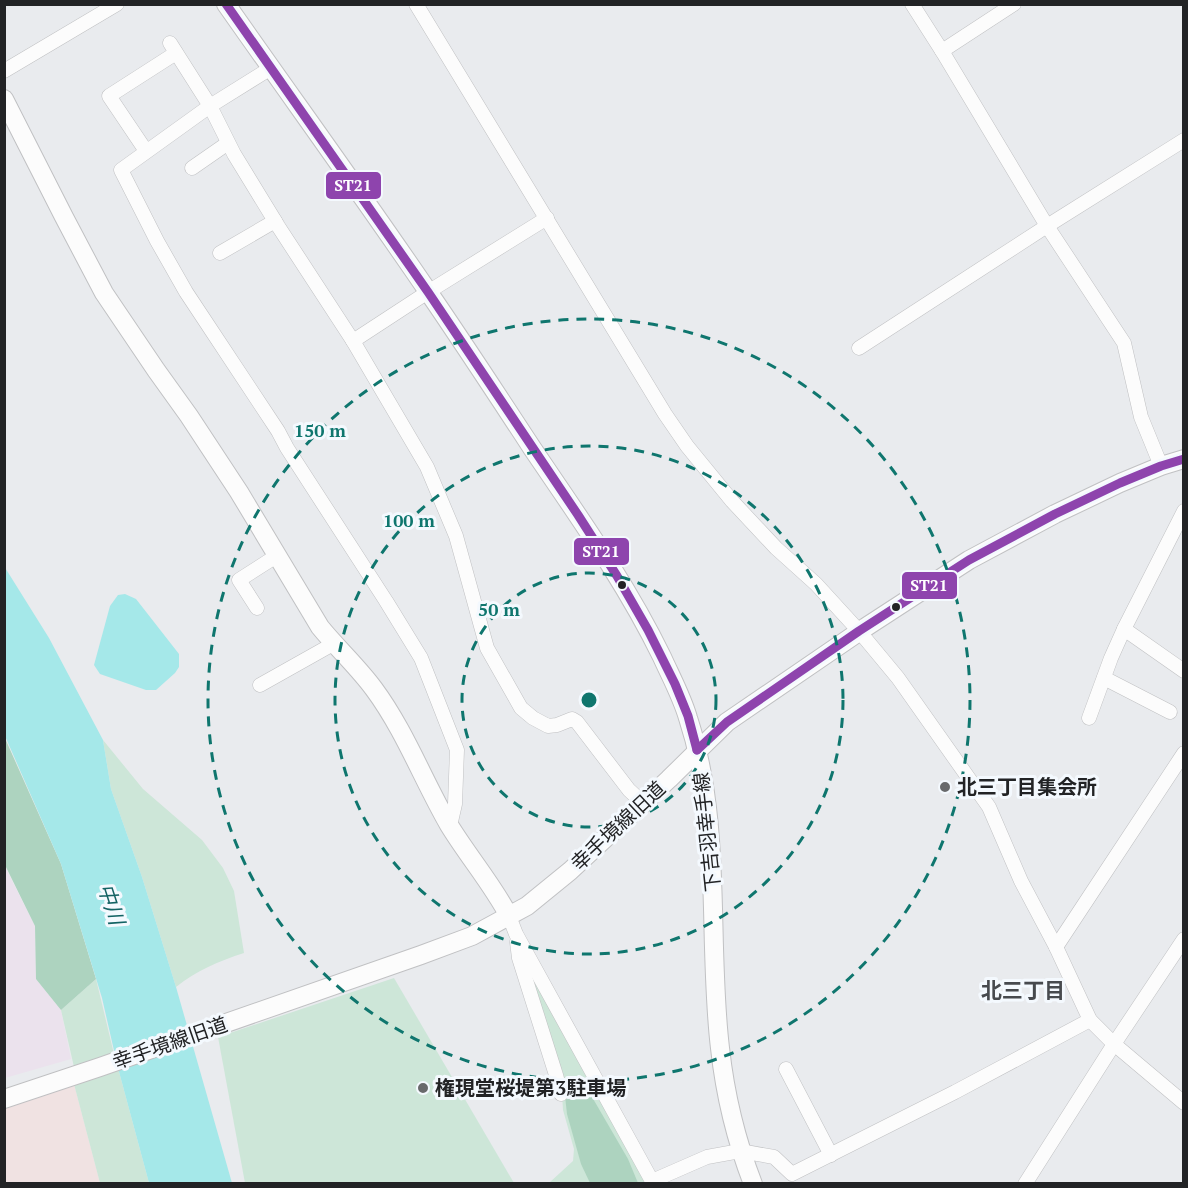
<svg xmlns="http://www.w3.org/2000/svg" width="1188" height="1188" viewBox="0 0 1188 1188" font-family="'PT Serif','Noto Sans JP',serif">
<style>
.commercial{fill:#f0e2e2}
.industrial{fill:#ebe2ed}
.green{fill:#cde6d8}
.forest{fill:#add3bf}
.water{fill:#a5e8e9}
.lines{fill:none;stroke-linecap:round;stroke-linejoin:round}
.street-casing{stroke:#c0c1c3;stroke-width:15}
.secondary-casing{stroke:#c0c1c3;stroke-width:20}
.street{stroke:#fcfcfc;stroke-width:14}
.secondary{stroke:#fcfcfc;stroke-width:18}
.bus-1-casing{stroke:#f4f9fe;stroke-width:14}
.bus-1{stroke:#8e44ad;stroke-width:9}
.ring{fill:none;stroke:#0f766e;stroke-width:3;stroke-dasharray:10 8}
.bus-dot{fill:#222325;stroke:#f4f9fe;stroke-width:2}
.poi-dot{fill:#68696b;stroke:#f4f9fe;stroke-width:2}
.labels{text-anchor:middle;stroke-width:6;stroke-linejoin:round;paint-order:stroke}
.poi-label{font-size:20px;font-weight:bold;fill:#222325;stroke:#f4f9fe;text-anchor:start}
.street-label{font-size:20px;fill:#222325;stroke:#f4f9fe}
.water-label{font-size:21px;font-style:italic;fill:#136364;stroke:#f4f9fe}
.neighbourhood-label{font-size:21px;font-weight:bold;fill:#474a4e;stroke:#f4f9fe}
.centre{fill:#0f766e;stroke:#f4f9fe;stroke-width:3}
.ring-label{font-size:18px;text-anchor:middle;font-weight:bold;fill:#0f766e;stroke:#f4f9fe;stroke-width:6;stroke-linejoin:round;paint-order:stroke}
.line-badge{stroke:#f4f9fe;stroke-width:2}
.badge-label{font-size:16px;text-anchor:middle;font-weight:bold;fill:#fff}
</style>
<rect width="100%" height="100%" fill="#e9ebee"/>
<polygon class="commercial" points="74,1084 100,1183 5,1183 4,1109"/>
<polygon class="industrial" points="4,865 35,926 36,979 61,1010 71,1059 5,1078"/>
<g class="green">
<path d="M 103,740 L 143,789 L 202,840 L 223,868 L 234,891 L 244,953 C 219,961 196,971 176,987 L 142,877 L 111,789 Z"/>
<polygon points="524,956 647,1183 549,1183 573,1161 574,1149 563,1110 561,1079"/>
<polygon points="394,978 514,1183 245,1183 218,1037"/>
<polygon points="96,979 114,1054 74,1067 61,1010"/>
<polygon points="118,1068 149,1183 100,1183 74,1084"/>
</g>
<g class="forest">
<polygon points="4,736 61,864 96,979 61,1010 36,979 35,926 5,865"/>
<polygon points="563,1078 581,1078 628,1159 638,1183 590,1183 581,1164 567,1114"/>
</g>
<g class="water">
<polygon points="4,566 49,638 103,740 111,789 142,877 176,987 232,1183 149,1183 118,1068 102,998 61,864 5,736"/>
<polygon points="125,594 136,599 179,654 179,667 175,673 156,690 146,690 100,674 94,665 110,606 118,595"/>
</g>
<g class="lines">
<defs>
<g id="street">
<polyline points="416,4 665,414 687,446 732,501 776,548 816,584 859,631 898,678 989,807 1021,881 1056,947 1090,1020 1114,1044 1184,1103"/>
<polyline points="912,4 942,51 1047,226 1124,343 1141,417 1161,466"/>
<polyline points="170,43 210,106 234,154 278,226 353,341 427,467 456,536 487,648 521,708 533,718 548,726 557,725 572,719 577,722 629,790 643,803"/>
<polyline points="942,51 1014,4"/>
<polyline points="271,68 210,106 121,170 157,241 186,292 278,431 287,448 386,601 421,658 457,750 455,804 450,826"/>
<polyline points="4,71 117,4"/>
<polyline points="146,151 109,96 176,53"/>
<polyline points="192,168 228,143"/>
<polyline points="220,253 275,221"/>
<polyline points="353,341 428,292 547,218"/>
<polyline points="859,348 1047,226 1184,140"/>
<polyline points="257,608 239,580 278,555"/>
<polyline points="1124,629 1184,671"/>
<polyline points="1104,678 1170,712"/>
<polyline points="260,685 333,644"/>
<polyline points="1089,718 1111,658 1124,629 1184,511"/>
<polyline points="509,916 516,934 652,1181 707,1157 740,1151 774,1157 792,1174 955,1092 1090,1020"/>
<polyline points="517,942 519,958 556,1075 561,1094"/>
<polyline points="1056,947 1184,753"/>
<polyline points="786,1069 831,1155"/>
<polyline points="1025,1184 1114,1044 1184,939"/>
</g>
<g id="secondary">
<path d="M 226,4 C 294,101 363,196 429,293 C 464,344 498,396 532,448 C 578,516 626,583 662,657 C 671,677 682,697 688,718 C 723,825 707,938 720,1048 C 725,1094 736,1140 753,1184"/>
<path d="M 4,99 L 64,217 L 104,293 L 156,370 L 189,416 L 239,492 L 320,627 C 337,648 358,667 374,689 C 405,731 423,780 449,825 C 468,856 492,884 509,916"/>
<polyline points="4,1099 100,1067 421,955 472,936 527,906 570,871 669,779 727,722 866,627 969,560 1055,514 1120,483 1161,466 1184,459"/>
</g>
</defs>
<use href="#street" class="street-casing"/>
<use href="#secondary" class="secondary-casing"/>
<use href="#street" class="street"/>
<use href="#secondary" class="secondary"/>
<defs>
<g id="bus-1">
<polyline points="226,4 428,292 578,515 617,576 648,630 675,684 688,716 697,750"/>
<polyline points="697,750 727,722 859,631 969,560 1055,514 1120,483 1161,466 1184,459"/>
</g>
</defs>
<use href="#bus-1" class="bus-1-casing"/>
<use href="#bus-1" class="bus-1"/>
</g>
<g class="ring">
<circle cx="589" cy="700" r="127"/>
<circle cx="589" cy="700" r="254"/>
<circle cx="589" cy="700" r="381"/>
</g>
<g class="bus-dot">
<circle cx="622" cy="585" r="5"/>
<circle cx="896" cy="607" r="5"/>
</g>
<g class="poi-dot">
<circle cx="945" cy="787" r="6"/>
<circle cx="423" cy="1088" r="6"/>
</g>
<g class="labels">
<g class="poi-label">
<text x="957" y="794">北三丁目集会所</text>
<text x="435" y="1095">権現堂桜堤第3駐車場</text>
</g>
<g class="street-label">
<text transform="translate(618 826) rotate(-43)" y="7">幸手境線旧道</text>
<text transform="translate(707 832) rotate(-96)" y="7">下吉羽幸手線</text>
<text transform="translate(170 1043) rotate(-19)" y="7">幸手境線旧道</text>
</g>
<g class="water-label">
<text transform="translate(111 904) rotate(72)" y="7">中川</text>
</g>
<g class="neighbourhood-label">
<text x="1023" y="998">北三丁目</text>
</g>
</g>
<circle cx="589" cy="700" r="9" class="centre"/>
<g class="ring-label">
<text x="320" y="437">150 m</text>
<text x="409" y="527">100 m</text>
<text x="499" y="616">50 m</text>
</g>
<g class="line-badge">
<rect x="325" y="171" width="57" height="29" rx="6" fill="#8e44ad"/>
<rect x="573" y="537" width="57" height="29" rx="6" fill="#8e44ad"/>
<rect x="901" y="571" width="57" height="29" rx="6" fill="#8e44ad"/>
</g>
<g class="badge-label">
<text x="353" y="191">ST21</text>
<text x="601" y="557">ST21</text>
<text x="929" y="591">ST21</text>
</g>
<rect width="1188" height="1188" fill="none" stroke="#222325" stroke-width="12"/>
</svg>
